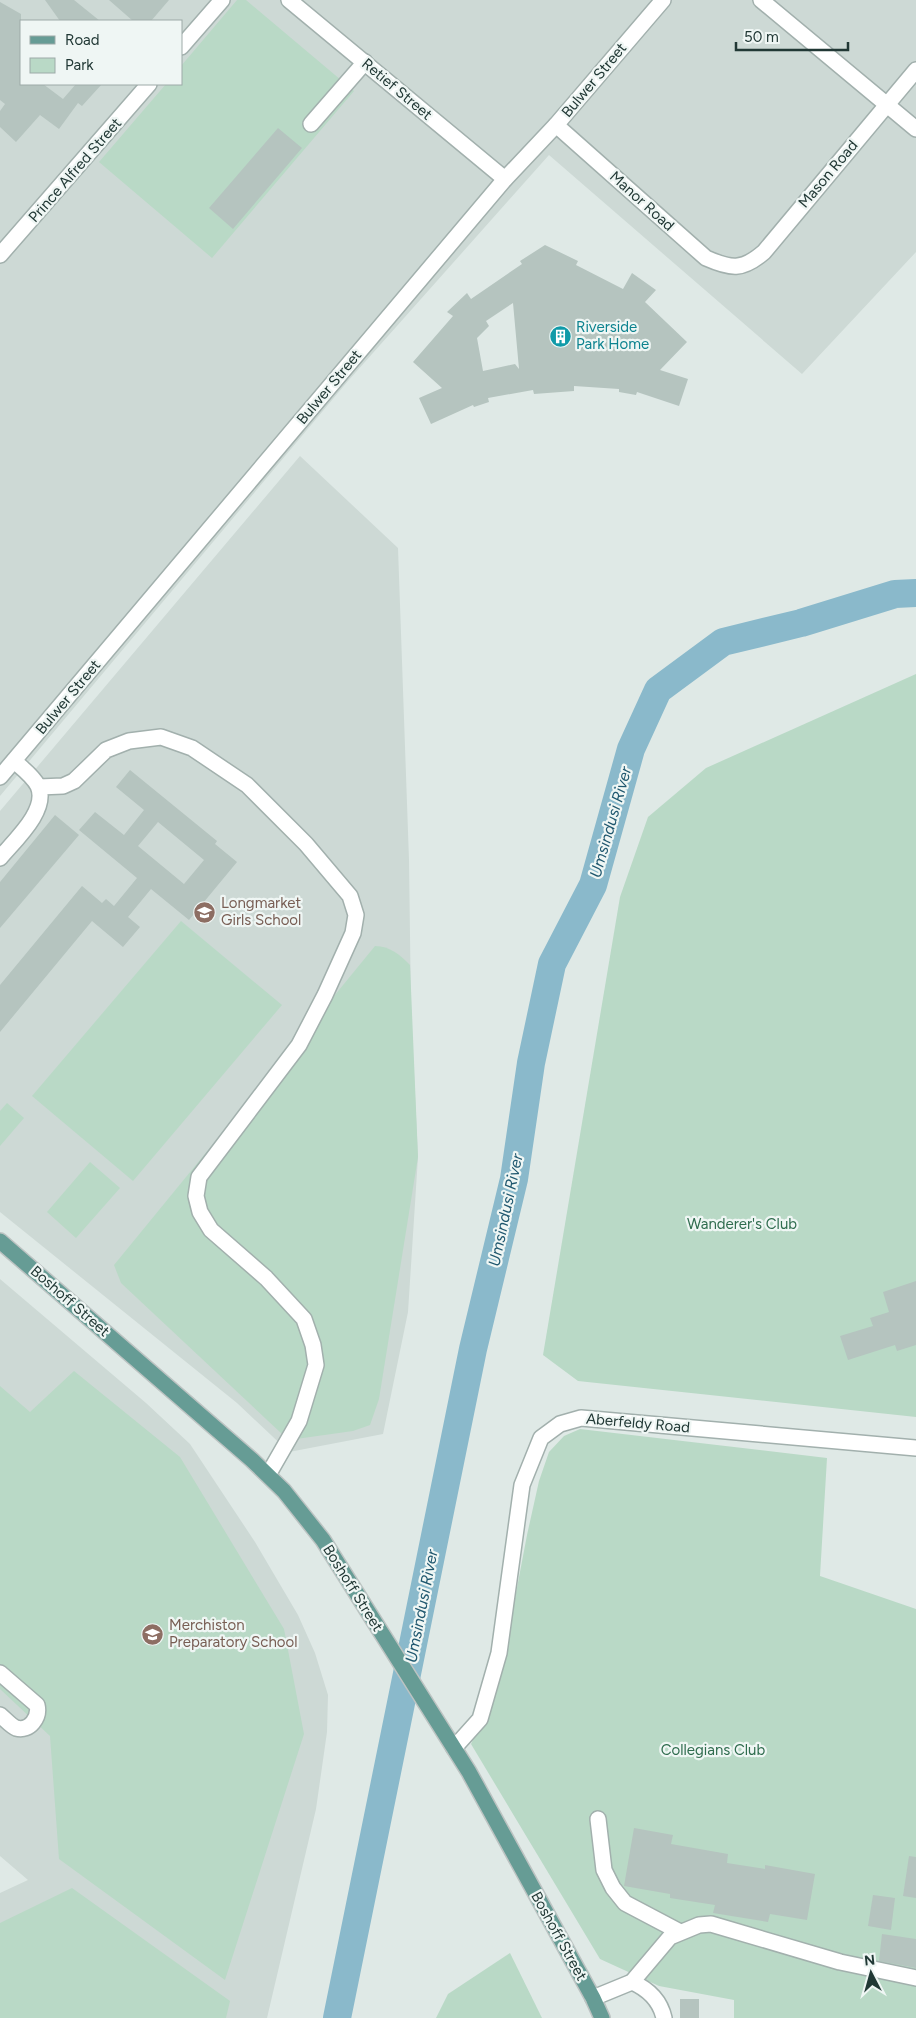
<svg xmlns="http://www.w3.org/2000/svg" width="916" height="2018" viewBox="0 0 916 2018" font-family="Figtree,sans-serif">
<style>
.built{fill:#cdd9d5;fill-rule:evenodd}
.green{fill:#b9d9c6}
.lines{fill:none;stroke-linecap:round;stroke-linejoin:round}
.river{stroke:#8ab9cb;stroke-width:28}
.building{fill:#b5c4bf;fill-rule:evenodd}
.minor-casing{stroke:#a2b0ad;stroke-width:18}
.major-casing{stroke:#bcc3c2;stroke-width:18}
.minor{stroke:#fff;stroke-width:15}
.major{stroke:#669c95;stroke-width:15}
.labels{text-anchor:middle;stroke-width:4.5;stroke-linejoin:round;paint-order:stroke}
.street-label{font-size:15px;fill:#213835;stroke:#eff6f4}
.culture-label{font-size:15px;fill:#0d838f;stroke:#eff6f4;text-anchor:start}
.education-label{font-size:15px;fill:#785e54;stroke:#eff6f4;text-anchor:start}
.park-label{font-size:15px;fill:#2f6c4e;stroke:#eff6f4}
.water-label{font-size:16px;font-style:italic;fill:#20586f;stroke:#eff6f4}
</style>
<rect width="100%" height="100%" fill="#dfe9e6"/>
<g class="built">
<path d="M 0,0 L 916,0 L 916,252 L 802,374 L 549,155 L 348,381 L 0,796 ZM 21,21 L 181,21 L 181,84 L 21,84 Z"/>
<polygon points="300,456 398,548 409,860 411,1011 418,1157 408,1312 383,1434 289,1452 237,1403 0,1212 0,811"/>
<polygon points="0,1279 146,1403 190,1444 255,1542 298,1615 315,1653 328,1695 327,1732 316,1809 267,2018 0,2018 0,1893 28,1880 0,1856"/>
</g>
<g class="green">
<polygon points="237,0 246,0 354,91 212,258 99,162 166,84 181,84 181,66"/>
<polygon points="916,674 916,1417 578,1381 543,1355 620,897 648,817 706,768"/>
<polygon points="181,921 282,1005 133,1181 32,1096"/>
<path d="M 375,946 C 390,946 400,955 410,965 L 418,1157 L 379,1399 L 370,1425 L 353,1431 L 296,1439 L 282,1434 L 121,1283 L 114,1265 Z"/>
<polygon points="7,1103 24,1118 0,1146 0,1111"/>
<polygon points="90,1162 120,1188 76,1238 47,1212"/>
<polygon points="74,1371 180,1457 284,1629 304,1734 225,1980 59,1859 50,1736 0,1689 0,1386 30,1412"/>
<polygon points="580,1429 827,1458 820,1576 916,1609 916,2018 734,2018 734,2000 659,1986 600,1959 471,1744 498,1688 527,1535 539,1481 549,1452 564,1436"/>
<polygon points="72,1888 230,2001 226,2018 0,2018 0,1923"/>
<polygon points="510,1953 542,2018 436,2018 448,1994"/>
</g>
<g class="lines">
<polyline class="river" points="337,2018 473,1349 514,1179 531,1063 552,964 593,885 631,749 658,690 723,642 801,623 895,594 916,593"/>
</g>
<g class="building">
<polygon points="45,0 74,0 100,21 60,21"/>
<polygon points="109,0 169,0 151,21 133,21"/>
<polygon points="0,2 21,14 21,84 43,84 63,99 76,84 102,84 82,106 78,103 59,129 40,115 16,142 0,127 0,111 5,104 0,100"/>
<polygon points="278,128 302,148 233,229 209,208"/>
<path d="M 545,245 L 578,261 L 576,265 L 623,289 L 632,273 L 656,290 L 645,302 L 687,342 L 660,370 L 688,379 L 679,406 L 637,392 L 636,395 L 619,392 L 619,389 L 574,386 L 574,391 L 534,394 L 533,390 L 488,398 L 489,402 L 474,407 L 473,405 L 431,424 L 419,398 L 442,388 L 413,362 L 453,316 L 447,312 L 467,293 L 471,299 L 522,264 L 520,261 ZM 513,303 L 519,369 L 515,364 L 483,371 L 477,338 L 489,326 L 486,321 Z"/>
<path d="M 130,770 L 217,841 L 215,844 L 237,862 L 189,920 L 151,889 L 128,917 L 140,927 L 123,947 L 92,921 L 0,1032 L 0,985 L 82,886 L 102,903 L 106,899 L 114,906 L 137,878 L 79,830 L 95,812 L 124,835 L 144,810 L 116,787 ZM 158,822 L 204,860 L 184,884 L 138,846 Z"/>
<polygon points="55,815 79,835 0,928 0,882"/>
<polygon points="916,1281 916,1345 897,1351 895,1345 848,1360 840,1336 873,1326 870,1318 889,1312 883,1292"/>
<polygon points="634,1828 673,1835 671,1844 728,1854 727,1863 765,1869 765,1865 815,1874 807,1920 770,1914 768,1922 713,1913 715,1905 670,1898 670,1894 624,1886"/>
<polygon points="909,1856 916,1857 916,1898 903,1896"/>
<polygon points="873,1895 895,1898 891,1930 868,1926"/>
<polygon points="882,1934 916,1939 916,1968 879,1961"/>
<rect x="680" y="1999" width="19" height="19"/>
</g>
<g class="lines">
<defs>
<g id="minor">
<polyline points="289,0 505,179"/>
<polyline points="761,0 916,129"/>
<polyline points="181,47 222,0"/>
<polyline points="311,124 365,62"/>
<path d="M 556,125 L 706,258 C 731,269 742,271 764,252 L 916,70"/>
<polyline points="0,255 149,84"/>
<polyline points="0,777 505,179 556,125 663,0"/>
<polyline points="39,787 63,786 74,781 106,750 129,741 161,737 192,748 247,785 306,844 350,896 356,915 353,933 325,995 299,1045 199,1177 196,1196 200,1212 211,1230 266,1278 304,1319 313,1345 316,1365 299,1421 268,1475"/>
<path d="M 0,858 C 14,841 49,810 38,786 C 33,776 22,768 14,761"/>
<path d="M 0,1673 L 37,1705 C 40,1717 30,1732 16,1728 C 11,1726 4,1718 0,1715"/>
<polyline points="454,1748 480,1719 499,1653 522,1485 541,1438 560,1424 581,1418 916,1448"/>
<polyline points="598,1819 604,1870 613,1888 625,1903 680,1932"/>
<path d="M 632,1982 C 648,1989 660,2000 664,2018"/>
<polyline points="593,1998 632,1982 670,1937 699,1925 711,1924 840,1962 916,1978"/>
</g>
<polyline id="major" points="0,1241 252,1460 284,1491 323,1540 469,1772 593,1998 602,2018"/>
</defs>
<use href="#minor" class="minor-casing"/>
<use href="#major" class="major-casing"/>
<use href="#minor" class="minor"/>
<use href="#major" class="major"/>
</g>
<defs>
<symbol id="building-disc" viewBox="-11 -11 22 22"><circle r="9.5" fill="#0f9aa8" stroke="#eff6f4"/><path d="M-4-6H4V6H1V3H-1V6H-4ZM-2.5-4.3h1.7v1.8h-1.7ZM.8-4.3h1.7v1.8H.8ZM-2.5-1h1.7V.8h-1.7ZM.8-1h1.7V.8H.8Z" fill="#fff"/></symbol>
<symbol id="school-disc" viewBox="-11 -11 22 22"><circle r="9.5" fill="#8d6e63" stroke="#eff6f4"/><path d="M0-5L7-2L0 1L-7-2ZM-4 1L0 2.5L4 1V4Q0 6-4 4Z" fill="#fff"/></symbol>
</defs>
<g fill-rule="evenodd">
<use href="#building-disc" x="548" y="324" width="25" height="25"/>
<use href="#school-disc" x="192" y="900" width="25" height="25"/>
<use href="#school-disc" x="140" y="1622" width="25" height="25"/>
</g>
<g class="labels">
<g class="street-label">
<text transform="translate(594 80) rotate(-50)" y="5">Bulwer Street</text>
<text transform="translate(397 89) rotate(40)" y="5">Retief Street</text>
<text transform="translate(75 170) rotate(-49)" y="5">Prince Alfred Street</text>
<text transform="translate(828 174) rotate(-50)" y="5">Mason Road</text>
<text transform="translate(642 201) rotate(42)" y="5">Manor Road</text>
<text transform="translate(329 387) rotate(-50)" y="5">Bulwer Street</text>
<text transform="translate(68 697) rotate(-50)" y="5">Bulwer Street</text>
<text transform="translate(70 1301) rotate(41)" y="5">Boshoff Street</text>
<text transform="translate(638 1423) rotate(5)" y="5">Aberfeldy Road</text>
<text transform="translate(353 1588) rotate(58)" y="5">Boshoff Street</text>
<text transform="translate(559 1936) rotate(61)" y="5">Boshoff Street</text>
</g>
<g class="culture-label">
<text x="576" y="332">Riverside<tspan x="576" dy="17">Park Home</tspan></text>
</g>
<g class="education-label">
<text x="221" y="908">Longmarket<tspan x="221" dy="17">Girls School</tspan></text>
<text x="169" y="1630">Merchiston<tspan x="169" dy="17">Preparatory School</tspan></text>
</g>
<g class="park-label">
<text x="742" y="1229">Wanderer's Club</text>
<text x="713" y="1755">Collegians Club</text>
</g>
<g class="water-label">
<text transform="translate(610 822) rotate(-74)" y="6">Umsindusi River</text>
<text transform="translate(505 1210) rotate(-78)" y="6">Umsindusi River</text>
<text transform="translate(421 1606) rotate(-79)" y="6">Umsindusi River</text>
</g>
</g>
<rect x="20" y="20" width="162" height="65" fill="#eff6f4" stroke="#9daaa8"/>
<rect x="30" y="36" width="25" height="8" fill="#669c95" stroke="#9daaa8"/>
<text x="65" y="45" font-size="15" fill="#213835">Road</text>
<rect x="30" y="58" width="25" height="15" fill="#b9d9c6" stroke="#9daaa8"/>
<text x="65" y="70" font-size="15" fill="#213835">Park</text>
<g transform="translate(871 1973) rotate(354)" stroke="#eff6f4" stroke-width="4" paint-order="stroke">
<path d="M0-4L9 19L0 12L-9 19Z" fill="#213835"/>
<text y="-8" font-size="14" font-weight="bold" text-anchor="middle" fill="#213835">N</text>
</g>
<path d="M736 42v8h112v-8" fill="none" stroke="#213835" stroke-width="2.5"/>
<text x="744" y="42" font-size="15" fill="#213835" stroke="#eff6f4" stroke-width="4" paint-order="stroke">50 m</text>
</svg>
